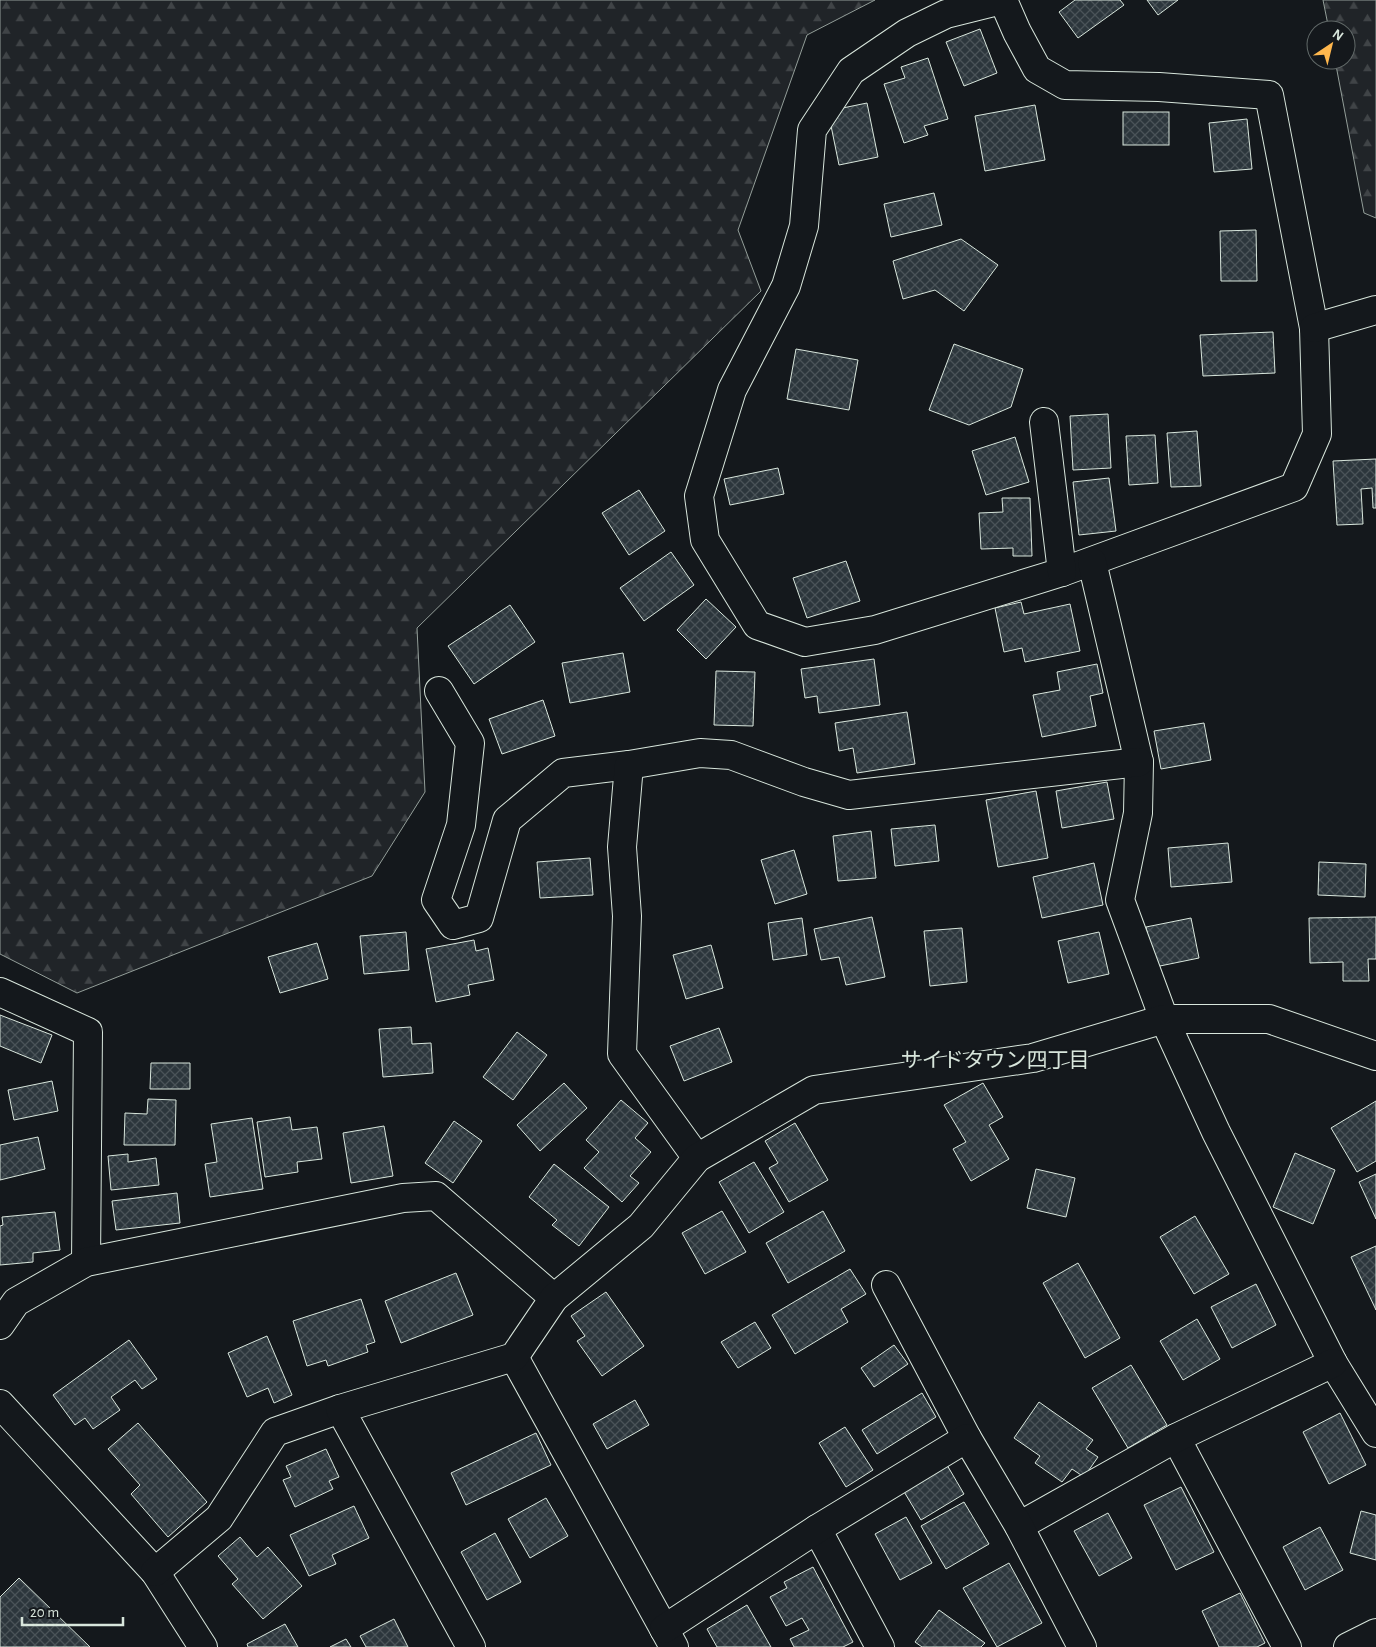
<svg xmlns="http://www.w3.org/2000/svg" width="1376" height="1647" viewBox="0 0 1376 1647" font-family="'Alegreya Sans','Noto Sans JP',sans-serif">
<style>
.forest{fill:url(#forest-firs);stroke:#939e99}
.building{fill:url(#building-cross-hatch);stroke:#d8e6dc}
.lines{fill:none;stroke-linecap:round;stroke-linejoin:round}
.street-casing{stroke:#d8e6dc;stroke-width:30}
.street{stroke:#14181c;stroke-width:28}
.labels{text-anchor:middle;stroke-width:4;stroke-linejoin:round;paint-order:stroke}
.neighbourhood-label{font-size:21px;fill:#d8e6dc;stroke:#14181c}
</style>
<defs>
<pattern id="forest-firs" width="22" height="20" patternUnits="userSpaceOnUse" patternTransform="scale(1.25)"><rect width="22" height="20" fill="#202428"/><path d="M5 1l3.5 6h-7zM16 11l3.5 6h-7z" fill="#404447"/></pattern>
<pattern id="building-cross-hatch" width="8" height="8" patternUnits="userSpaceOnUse" patternTransform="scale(1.25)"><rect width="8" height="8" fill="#2c363c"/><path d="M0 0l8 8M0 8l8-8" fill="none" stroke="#4a5358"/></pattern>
</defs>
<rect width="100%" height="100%" fill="#14181c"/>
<g class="forest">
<polygon points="0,0 875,0 807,35 738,230 761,291 417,628 425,792 372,876 77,993 0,954"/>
<polygon points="1323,0 1376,0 1376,218 1364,213 1335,60 1346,60 1346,30 1329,30"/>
</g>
<g class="building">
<polygon points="1075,0 1120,0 1124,5 1078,38 1059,12"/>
<polygon points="1147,0 1178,0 1158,15"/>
<polygon points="980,29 997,73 964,86 946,42"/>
<polygon points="928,58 948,119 924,126 928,135 904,143 884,84 905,78 901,67"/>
<polygon points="867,103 878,157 839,165 828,111"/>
<polygon points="1035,105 1045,160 985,171 975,116"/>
<rect x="1123" y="112" width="46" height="33"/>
<polygon points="1247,119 1252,169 1214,172 1209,123"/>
<polygon points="934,193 942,225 891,237 884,204"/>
<polygon points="1256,230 1257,281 1221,281 1220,231"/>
<polygon points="961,239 998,265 964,311 935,290 903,299 893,261"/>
<polygon points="1273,332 1275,373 1203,376 1200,335"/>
<polygon points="954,344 1023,369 1011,407 969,425 929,410"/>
<polygon points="796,349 858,360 849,410 787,399"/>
<polygon points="1108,414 1111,468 1073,470 1070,416"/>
<polygon points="1197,431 1201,486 1171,487 1167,433"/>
<polygon points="1155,435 1158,483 1129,485 1126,436"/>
<polygon points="1015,437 1029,482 986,495 972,451"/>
<polygon points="1376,459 1376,508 1373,508 1372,488 1361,489 1363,524 1337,525 1333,461"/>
<polygon points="778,468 784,494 730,505 724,479"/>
<polygon points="1109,478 1116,531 1079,535 1073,482"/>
<polygon points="639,490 665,531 629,555 602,513"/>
<polygon points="1002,498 1030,498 1032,556 1013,556 1013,548 981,549 979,513 1003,512"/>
<polygon points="671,552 694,585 644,621 620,588"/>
<polygon points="846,561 860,601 807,618 793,578"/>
<polygon points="706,599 736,627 706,659 677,630"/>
<polygon points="1021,602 1024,614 1070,604 1080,651 1025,662 1022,648 1004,652 995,608"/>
<polygon points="510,605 535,642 474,684 448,646"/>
<polygon points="623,653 630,692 570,703 562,663"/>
<polygon points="874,659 880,705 819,713 817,696 805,698 801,669"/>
<polygon points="1097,664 1103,693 1090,696 1096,726 1042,737 1033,695 1060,690 1057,672"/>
<polygon points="716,671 755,672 753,726 714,725"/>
<polygon points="543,700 555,736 502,754 489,719"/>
<polygon points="907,712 915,764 857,773 853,748 839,751 835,723"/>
<polygon points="1204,723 1211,760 1161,769 1154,731"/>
<polygon points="1107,782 1114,819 1062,828 1056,791"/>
<polygon points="1036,791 1048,858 998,867 986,800"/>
<polygon points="935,825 939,861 895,866 891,829"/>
<polygon points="871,831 876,878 838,881 833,836"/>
<polygon points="1228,843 1232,882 1171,887 1168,848"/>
<polygon points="794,850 807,894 775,904 761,860"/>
<polygon points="590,858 593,895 540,898 537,862"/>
<polygon points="1319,862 1366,864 1365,897 1318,895"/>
<polygon points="1094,863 1103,905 1042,918 1033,877"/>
<polygon points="872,917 885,977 846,985 839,957 821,960 814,929"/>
<polygon points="1376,917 1376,959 1368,959 1369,981 1343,981 1343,962 1310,963 1309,918"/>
<polygon points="802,918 807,955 773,960 768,923"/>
<polygon points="1191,918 1199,958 1155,967 1146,927"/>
<polygon points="962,928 967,982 930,986 924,931"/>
<polygon points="406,932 409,970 364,974 360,936"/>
<polygon points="1099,932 1109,974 1068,983 1058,941"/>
<polygon points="474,940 476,951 488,948 494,980 468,985 470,995 436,1002 426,949"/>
<polygon points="317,943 328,979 280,993 268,957"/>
<polygon points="711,945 723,988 686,999 673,955"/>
<polygon points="0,1015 52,1035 41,1063 0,1046"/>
<polygon points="411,1027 412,1044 431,1043 433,1073 383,1077 379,1029"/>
<polygon points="719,1028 732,1062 684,1081 670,1046"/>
<polygon points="517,1032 547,1055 513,1100 483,1077"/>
<polygon points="151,1063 190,1063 190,1089 150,1089"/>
<polygon points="52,1081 58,1111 14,1120 8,1090"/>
<polygon points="564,1083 587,1108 540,1151 517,1125"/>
<polygon points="983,1083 1003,1117 989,1125 1009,1159 971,1181 953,1149 966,1142 944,1105"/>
<polygon points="148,1099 176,1100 175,1145 124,1145 125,1113 147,1114"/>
<polygon points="621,1100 648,1123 635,1138 651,1152 630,1176 639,1183 622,1202 584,1168 599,1152 586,1140"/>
<polygon points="1376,1101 1376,1161 1357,1172 1331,1128"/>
<polygon points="290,1117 292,1130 317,1127 322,1159 297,1162 298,1172 265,1177 257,1122"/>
<polygon points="252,1118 263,1189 210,1197 205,1164 217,1162 211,1124"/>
<polygon points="454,1121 482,1141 453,1183 425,1163"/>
<polygon points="795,1123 828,1180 789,1202 769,1168 778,1163 765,1141"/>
<polygon points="384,1126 393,1176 351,1183 343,1133"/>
<polygon points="38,1137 45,1169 0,1180 0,1145"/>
<polygon points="1295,1153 1335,1170 1313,1224 1273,1207"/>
<polygon points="128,1154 128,1162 156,1158 159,1185 111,1190 108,1156"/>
<polygon points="754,1162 784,1212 749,1233 719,1182"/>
<polygon points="554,1164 609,1207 579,1246 552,1225 557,1220 529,1197"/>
<polygon points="1036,1169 1075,1178 1066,1217 1027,1208"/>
<polygon points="1376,1174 1376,1219 1359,1182"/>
<polygon points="177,1193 180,1223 116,1230 112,1201"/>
<polygon points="722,1211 746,1252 705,1274 682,1233"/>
<polygon points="823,1211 845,1251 788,1283 766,1243"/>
<polygon points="55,1212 60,1250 33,1253 33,1262 0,1265 0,1226 3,1225 2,1217"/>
<polygon points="1195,1216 1229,1274 1194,1294 1160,1237"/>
<polygon points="1376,1246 1376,1310 1351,1257"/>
<polygon points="1078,1263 1120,1338 1085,1358 1043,1283"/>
<polygon points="850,1269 866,1294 841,1309 848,1322 795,1354 772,1315"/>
<polygon points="456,1273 473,1315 401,1343 385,1301"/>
<polygon points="1256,1284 1276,1325 1232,1348 1211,1307"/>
<polygon points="606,1292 644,1346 602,1376 577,1341 585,1336 571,1316"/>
<polygon points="361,1299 375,1342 366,1345 368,1352 328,1366 326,1360 307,1366 293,1321"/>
<polygon points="1197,1319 1220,1359 1183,1380 1160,1341"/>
<polygon points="755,1322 771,1348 738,1368 721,1342"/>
<polygon points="267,1336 292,1395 274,1403 268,1388 247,1397 228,1353"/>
<polygon points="129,1340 157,1379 142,1389 135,1380 111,1397 120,1410 93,1429 85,1418 75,1425 53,1395"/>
<polygon points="894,1345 908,1364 874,1387 861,1368"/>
<polygon points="1131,1365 1167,1425 1128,1448 1092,1388"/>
<polygon points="922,1393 936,1417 877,1454 862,1430"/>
<polygon points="635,1400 649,1425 607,1449 593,1424"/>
<polygon points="1039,1402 1093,1440 1086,1449 1098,1457 1084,1477 1072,1469 1062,1482 1035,1463 1040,1456 1014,1438"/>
<polygon points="1340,1413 1366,1465 1329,1484 1303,1432"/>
<polygon points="138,1423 207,1502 168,1537 131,1494 140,1485 108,1449"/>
<polygon points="845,1427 873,1470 846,1487 819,1443"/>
<polygon points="536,1433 551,1465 466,1505 451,1473"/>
<polygon points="326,1449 339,1477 329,1481 333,1489 295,1507 283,1480 291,1477 286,1466"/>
<polygon points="947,1465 964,1494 921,1520 903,1490"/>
<polygon points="1181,1487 1214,1552 1176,1570 1144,1505"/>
<polygon points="546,1498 568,1536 530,1558 508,1519"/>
<polygon points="964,1502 989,1544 946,1569 921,1526"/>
<polygon points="354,1506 369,1538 332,1555 336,1564 309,1576 290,1535"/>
<polygon points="1361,1511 1376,1515 1376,1560 1350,1553"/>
<polygon points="1108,1513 1132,1558 1099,1576 1074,1531"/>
<polygon points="906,1517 932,1563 900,1580 875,1534"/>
<polygon points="1320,1527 1343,1570 1305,1590 1283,1547"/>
<polygon points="495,1533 521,1582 487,1600 461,1552"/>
<polygon points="240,1537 257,1557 268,1547 302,1586 263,1619 232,1584 238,1579 218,1556"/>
<polygon points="1009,1563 1042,1623 997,1647 963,1588"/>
<polygon points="813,1567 853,1642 843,1647 794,1647 790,1639 809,1630 802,1618 786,1626 770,1597 787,1588 784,1582"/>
<polygon points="19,1578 90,1647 0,1647 0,1597"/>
<polygon points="1240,1593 1265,1643 1257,1647 1219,1647 1202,1611"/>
<polygon points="747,1605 771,1647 717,1647 707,1629"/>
<polygon points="939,1610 985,1643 981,1647 922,1647 915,1642"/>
<polygon points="394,1619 408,1647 366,1647 360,1636"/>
<polygon points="285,1624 298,1647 248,1647 247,1644"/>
<polygon points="346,1639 351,1647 330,1647"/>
</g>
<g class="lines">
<defs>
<g id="street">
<polyline points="1002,0 946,14 907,33 851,71 812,130 804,226 786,286 732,390 699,496 705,540 757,625 805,642 875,630 1062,572 1294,487 1317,434 1314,328 1269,95 1159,87 1065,85 1037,69 1017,32 1003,0"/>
<polyline points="1314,328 1376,310"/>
<polyline points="1044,422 1062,572"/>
<polyline points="1092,562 1139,762 1138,813 1120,900 1164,1019 1216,1132 1333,1363 1376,1433"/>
<polyline points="439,691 470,743 461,825 436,900 453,925 479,918 507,820 563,773 629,765"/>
<polyline points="0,992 88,1032 86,1262"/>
<polyline points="697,1158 622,1054 627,916 622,847 629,765 700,753 731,755 804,782 849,795 1139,762"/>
<polyline points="886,1285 967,1438"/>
<polyline points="0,1325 16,1302 86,1262 403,1198 436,1196 554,1298"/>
<polyline points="514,1357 674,1647"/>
<polyline points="0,1404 155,1572 203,1647"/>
<polyline points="1176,1438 1287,1647"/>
<polyline points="1019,1526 1176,1438 1333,1363"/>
<polyline points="817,1529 880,1647"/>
<polyline points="155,1572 219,1518 275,1432 340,1409"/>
<polyline points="664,1629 817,1529 967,1438 1019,1526 1082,1647"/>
<polyline points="471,1647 340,1409 514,1357 554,1298 641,1226 697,1158 814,1090 1033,1058 1164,1019 1269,1019 1376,1056"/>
<polyline points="1348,1647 1376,1633"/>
</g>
</defs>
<use href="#street" class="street-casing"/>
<use href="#street" class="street"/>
</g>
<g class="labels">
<g class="neighbourhood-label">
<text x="995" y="1067">サイドタウン四丁目</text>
</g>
</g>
<g transform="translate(1331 45) rotate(35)"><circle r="24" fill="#14181c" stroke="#626a69"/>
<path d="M0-4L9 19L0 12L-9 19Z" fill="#ffb74d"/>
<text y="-8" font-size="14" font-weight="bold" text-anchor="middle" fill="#d8e6dc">N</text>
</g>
<path d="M22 1617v8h101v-8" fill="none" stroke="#d8e6dc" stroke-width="2.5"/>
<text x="30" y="1617" font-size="15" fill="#d8e6dc" stroke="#14181c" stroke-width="4" paint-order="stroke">20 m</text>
</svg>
